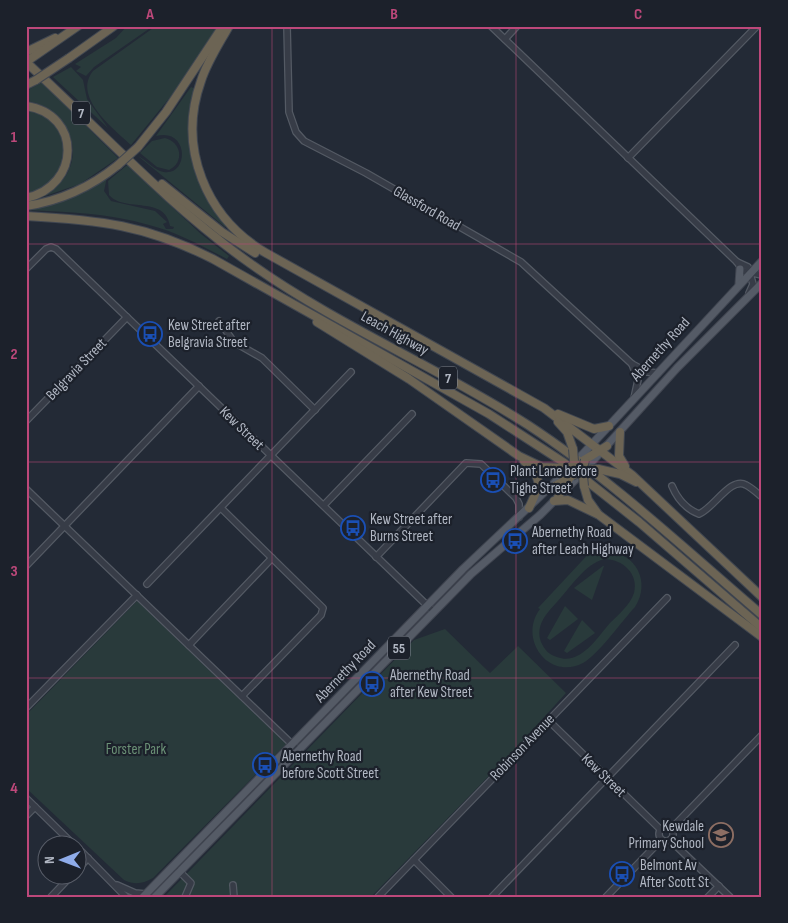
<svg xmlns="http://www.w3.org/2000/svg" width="788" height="923" viewBox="0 0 788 923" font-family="'Sofia Sans Condensed',sans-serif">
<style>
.green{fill:#293a3b;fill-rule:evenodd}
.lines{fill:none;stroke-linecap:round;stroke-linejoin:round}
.minor-casing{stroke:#545a64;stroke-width:8}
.major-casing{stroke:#404550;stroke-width:9}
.highway-casing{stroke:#414751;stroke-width:10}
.minor{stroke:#373c47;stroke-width:5.5}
.major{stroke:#555b66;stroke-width:7}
.highway{stroke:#6c6454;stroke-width:8}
.highway-bridge-casing{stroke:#414751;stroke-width:10;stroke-linecap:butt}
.highway-bridge{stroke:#6c6454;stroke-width:8}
.grid{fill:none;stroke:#bd487a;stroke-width:1;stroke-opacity:0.55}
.labels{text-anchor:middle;stroke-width:4.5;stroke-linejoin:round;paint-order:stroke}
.shield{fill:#1c212b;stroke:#848a95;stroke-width:1}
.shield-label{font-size:14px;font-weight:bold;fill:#b1b7c3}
.street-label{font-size:15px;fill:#b1b7c3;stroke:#1c212b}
.poi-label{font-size:15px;fill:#b1b7c3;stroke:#1c212b;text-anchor:start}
.park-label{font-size:15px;fill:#6b9176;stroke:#1c212b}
.neatline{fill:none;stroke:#bd487a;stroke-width:2}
.grid-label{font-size:16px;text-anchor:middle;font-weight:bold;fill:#bd487a}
</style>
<rect width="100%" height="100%" fill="#232a36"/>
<g class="green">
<polygon points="127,26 153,26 94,67 86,76 76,71 81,67 75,64 116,38"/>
<path d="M 156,26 L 220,26 L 180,85 L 131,145 C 114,129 72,97 93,71 Z"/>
<polygon points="71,67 83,80 87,99 108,128 53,77"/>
<path d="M 42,82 L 118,158 L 80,184 L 45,196 C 50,188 63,183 68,172 C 84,141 59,104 26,101 L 26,91 Z"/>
<path d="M 191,87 L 195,89 L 197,175 L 207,198 L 226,225 L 225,227 L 138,156 C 145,159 152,168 160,171 C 189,181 191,127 156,136 Z"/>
<path d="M 26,108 C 76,120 78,183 26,193 Z"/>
<path d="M 165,138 C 181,142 185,162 169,170 L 157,167 L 140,153 L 152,141 Z"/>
<path d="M 126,166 L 128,166 L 201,234 L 229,256 L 227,259 C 202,246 177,232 149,225 C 109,213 68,212 26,210 L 107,177 L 104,191 L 111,201 L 155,211 L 167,222 L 163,224 L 166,229 L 173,229 L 174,227 L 170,226 C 165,195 125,213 109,195 L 108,181 Z"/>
<path d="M 594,548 L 599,553 C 632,546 653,580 635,607 C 622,621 598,655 583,663 C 548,681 518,638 540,609 L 538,608 ZM 604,559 C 623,559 639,574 634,593 C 630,605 618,615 610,623 C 597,638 580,666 557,657 C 549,655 544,649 541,642 C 535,625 547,613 557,602 C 570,588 585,564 604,559 Z"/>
<polygon points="603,566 604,566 592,600 574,588"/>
<path d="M 137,601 L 286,744 L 153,878 C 142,884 135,885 124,880 L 26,788 L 26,715 Z"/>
<polygon points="565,606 578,619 550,640 547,638"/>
<polygon points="582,620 595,633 567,653 564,651"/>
<polygon points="445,629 490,673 518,646 566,693 517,747 371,897 164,897 414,640"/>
</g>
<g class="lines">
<defs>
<g id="minor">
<polyline points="287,26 289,112 296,132 304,141 366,173 521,262 632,364 647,372 658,373"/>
<polyline points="491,26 737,262 743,271 762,275"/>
<polyline points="505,39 517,26"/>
<polyline points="628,158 757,26"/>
<polyline points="737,262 748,267 753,284 749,293"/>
<polyline points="26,269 46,249 51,247 56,249 433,611"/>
<polyline points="219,321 234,342 262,358 315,410"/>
<polyline points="632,364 638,380 634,398"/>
<polyline points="26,421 127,317"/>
<path d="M 672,486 C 677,498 686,509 699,514 C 714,508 731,476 746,485 C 752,488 757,493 762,497"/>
<polyline points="26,489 299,751"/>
<polyline points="324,505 412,414"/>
<polyline points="221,508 323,608 321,615 242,696"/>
<polyline points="376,557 466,463 481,464 516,498 519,504 519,517"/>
<polyline points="26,566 199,386"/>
<polyline points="147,584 351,372"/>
<polyline points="189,645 272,558"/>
<polyline points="26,708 137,595"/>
<polyline points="548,720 660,829"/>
<polyline points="26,798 75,846"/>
<polyline points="26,816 35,807"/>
<circle cx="666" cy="834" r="7"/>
<polyline points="671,829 762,735"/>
<polyline points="670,840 730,897"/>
<polyline points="78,848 126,897"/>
<polyline points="414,860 451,897"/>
<polyline points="78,869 88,858"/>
<polyline points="179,871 191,883 185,897"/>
<polyline points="117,885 135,893 146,894"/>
<polyline points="233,885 234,897"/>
<polyline points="51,897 71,876"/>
<polyline points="378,897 667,598"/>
<polyline points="492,897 735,645"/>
<polyline points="606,897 661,840"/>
<polyline points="708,897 719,886"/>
</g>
<g id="major">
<polyline points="739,284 740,269"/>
<polyline points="580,457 762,261"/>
<polyline points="591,463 677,368 762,283"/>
<polyline points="143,897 463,569 570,468"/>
<polyline points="155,897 471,574 540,515 577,478"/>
</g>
<g id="highway">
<path d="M 229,26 C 219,44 207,62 201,81 C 177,148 206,218 266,253 L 544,408 L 632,475 L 762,597"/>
<polyline points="26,52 55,38"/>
<polyline points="69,58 114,26"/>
<path d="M 26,62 C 100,130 169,206 251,264 C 338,326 438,367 528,425 C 612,480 686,550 762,615"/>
<polyline points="26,62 78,26"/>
<polyline points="26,85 36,80"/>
<path d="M 26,106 C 82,114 81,186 26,198"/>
<polyline points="138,147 166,112 223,26"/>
<polyline points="162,184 222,232 255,253"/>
<path d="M 26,206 C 60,201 92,186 118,165"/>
<path d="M 26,216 C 100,220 146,225 213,259 L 489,414 L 563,462 L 639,522 L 762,628"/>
<polyline points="317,322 409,379 519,456 542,467 565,468"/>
<polyline points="558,414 594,429 609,426"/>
<polyline points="558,422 567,432 573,449"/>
<polyline points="620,432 619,456 625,466"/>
<path d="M 524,461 C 544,480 540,484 529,508"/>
<polyline points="581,462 607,446"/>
<polyline points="598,469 620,474 636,482"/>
<polyline points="584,486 588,500 598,514"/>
<polyline points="550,489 572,476"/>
<polyline points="558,497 572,474"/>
<polyline points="554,501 568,500 599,515 762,637"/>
</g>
</defs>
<use href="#minor" class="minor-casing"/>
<use href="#major" class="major-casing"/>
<use href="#highway" class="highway-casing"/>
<use href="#minor" class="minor"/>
<use href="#major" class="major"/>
<use href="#highway" class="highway"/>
<defs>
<g id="highway-bridge">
<polyline points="36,80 69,58"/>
<polyline points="118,165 138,147"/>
<polyline points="573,449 574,461"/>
<polyline points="565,468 572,466"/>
<polyline points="583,468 585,460"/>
<polyline points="586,470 598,469"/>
<polyline points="572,476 580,472"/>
<polyline points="583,476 584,486"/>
</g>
</defs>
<use href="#highway-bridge" class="highway-bridge-casing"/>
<use href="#highway-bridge" class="highway-bridge"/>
</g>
<path class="grid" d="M 272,26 L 272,897M 516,26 L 516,897M 26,244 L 762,244M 26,462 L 762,462M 26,678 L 762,678"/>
<defs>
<symbol id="bus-ring" viewBox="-11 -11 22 22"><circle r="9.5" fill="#1c212b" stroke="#1a4fb4" stroke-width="1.5"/><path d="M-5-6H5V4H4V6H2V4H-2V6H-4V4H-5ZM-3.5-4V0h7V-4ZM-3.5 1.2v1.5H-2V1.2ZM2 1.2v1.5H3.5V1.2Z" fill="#1a4fb4"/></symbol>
<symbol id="school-ring" viewBox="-11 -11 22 22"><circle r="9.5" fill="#1c212b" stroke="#8d6e63" stroke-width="1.5"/><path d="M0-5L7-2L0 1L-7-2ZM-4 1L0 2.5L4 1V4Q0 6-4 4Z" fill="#8d6e63"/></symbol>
</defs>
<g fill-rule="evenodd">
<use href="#bus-ring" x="136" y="320" width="28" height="28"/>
<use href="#bus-ring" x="479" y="466" width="28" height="28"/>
<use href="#bus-ring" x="339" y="514" width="28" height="28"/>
<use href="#bus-ring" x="501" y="527" width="28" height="28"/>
<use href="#bus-ring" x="358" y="670" width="28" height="28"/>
<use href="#bus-ring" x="251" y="751" width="28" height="28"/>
<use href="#school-ring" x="707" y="821" width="28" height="28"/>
<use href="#bus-ring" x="608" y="860" width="28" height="28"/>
</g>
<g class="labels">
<g class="shield">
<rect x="72" y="101.5" width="18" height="23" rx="4"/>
<rect x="439" y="366.5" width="18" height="23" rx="4"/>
<rect x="388" y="636.5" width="22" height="23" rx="4"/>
</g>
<g class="shield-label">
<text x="81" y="118">7</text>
<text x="448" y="383">7</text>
<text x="399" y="653">55</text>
</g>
<g class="street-label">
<text transform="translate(427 208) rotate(30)" y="5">Glassford Road</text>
<text transform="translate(395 333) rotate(29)" y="5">Leach Highway</text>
<text transform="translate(660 349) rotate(-48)" y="5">Abernethy Road</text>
<text transform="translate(76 369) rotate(-46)" y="5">Belgravia Street</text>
<text transform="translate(242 428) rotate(44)" y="5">Kew Street</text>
<text transform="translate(345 671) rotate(-46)" y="5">Abernethy Road</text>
<text transform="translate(522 747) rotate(-46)" y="5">Robinson Avenue</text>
<text transform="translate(604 775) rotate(44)" y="5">Kew Street</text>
</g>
<g class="poi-label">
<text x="168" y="330">Kew Street after<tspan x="168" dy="17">Belgravia Street</tspan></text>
<text x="510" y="476">Plant Lane before<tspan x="510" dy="17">Tighe Street</tspan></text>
<text x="370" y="524">Kew Street after<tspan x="370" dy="17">Burns Street</tspan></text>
<text x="532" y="537">Abernethy Road<tspan x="532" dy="17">after Leach Highway</tspan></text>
<text x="390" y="680">Abernethy Road<tspan x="390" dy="17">after Kew Street</tspan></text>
<text x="282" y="761">Abernethy Road<tspan x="282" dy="17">before Scott Street</tspan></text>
<text x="704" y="831" text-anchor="end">Kewdale<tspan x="704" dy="17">Primary School</tspan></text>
<text x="640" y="870">Belmont Av<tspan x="640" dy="17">After Scott St</tspan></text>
</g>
<g class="park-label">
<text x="136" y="754">Forster Park</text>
</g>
</g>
<rect width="788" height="923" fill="none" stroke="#1c212b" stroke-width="55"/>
<g transform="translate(62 860) rotate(269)"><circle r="24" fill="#1c212b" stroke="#585d68"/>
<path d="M0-4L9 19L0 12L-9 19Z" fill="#8facea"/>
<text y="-8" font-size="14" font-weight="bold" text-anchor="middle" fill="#b1b7c3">N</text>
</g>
<rect x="28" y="28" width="732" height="868" class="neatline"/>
<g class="grid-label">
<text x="150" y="19">A</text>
<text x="394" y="19">B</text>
<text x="638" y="19">C</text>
<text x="14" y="142">1</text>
<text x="14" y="359">2</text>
<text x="14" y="576">3</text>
<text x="14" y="793">4</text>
</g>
</svg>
